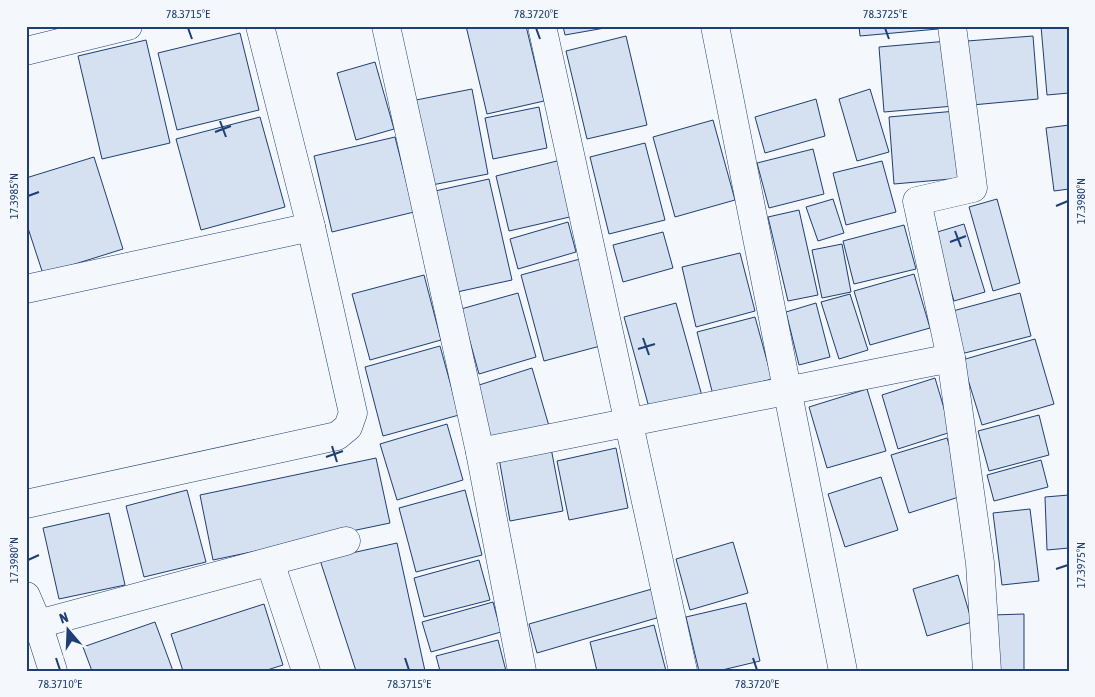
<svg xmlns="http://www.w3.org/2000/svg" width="1095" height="697" viewBox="0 0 1095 697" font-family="'Asap Condensed',sans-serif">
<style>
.building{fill:#d5e0f0;stroke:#1d3f73}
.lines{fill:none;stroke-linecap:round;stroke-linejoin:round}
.minor-casing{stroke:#1d3f73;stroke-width:29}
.minor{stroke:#f4f7fb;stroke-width:28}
.ticks{fill:none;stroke:#1d3f73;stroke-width:2}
.neatline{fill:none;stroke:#1d3f73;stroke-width:2}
.ticks-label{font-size:12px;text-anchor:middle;fill:#1d3f73}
</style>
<rect width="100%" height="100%" fill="#f4f7fb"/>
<g class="building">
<polygon points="466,26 526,26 544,101 487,114"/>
<polygon points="563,26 616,26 565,35"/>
<polygon points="859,26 938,26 938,29 860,36"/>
<polygon points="1041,26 1069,26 1069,93 1047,95"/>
<polygon points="240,33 259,110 177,130 158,53"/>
<polygon points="626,36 647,125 587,139 566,51"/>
<polygon points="1033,36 1038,99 972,105 967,41"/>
<polygon points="146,40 170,143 102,159 78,56"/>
<polygon points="948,41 954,106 884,112 879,47"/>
<polygon points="375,62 394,129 356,140 337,73"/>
<polygon points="472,89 488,174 432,185 416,100"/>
<polygon points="870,89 889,152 857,161 839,99"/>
<polygon points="816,99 825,136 765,153 755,117"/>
<polygon points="539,107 547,148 493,159 485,118"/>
<polygon points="956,111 962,178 894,184 889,117"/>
<polygon points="260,117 285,207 201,230 176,139"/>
<polygon points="713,120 735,200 675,217 653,137"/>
<polygon points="1069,125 1069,189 1054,191 1046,128"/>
<polygon points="395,137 414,212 332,232 314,156"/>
<polygon points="645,143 665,220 609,234 590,157"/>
<polygon points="813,149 824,194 769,208 757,163"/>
<polygon points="94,157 123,249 43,274 26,222 26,178"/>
<polygon points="561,160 574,216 509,231 496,176"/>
<polygon points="882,161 896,212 846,225 833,173"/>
<polygon points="489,179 512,280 457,292 435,191"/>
<polygon points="833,199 844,233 818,241 806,207"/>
<polygon points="997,199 1020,283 993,291 969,207"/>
<polygon points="799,210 818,295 788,301 768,217"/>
<polygon points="568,222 576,252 518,269 510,239"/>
<polygon points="964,224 985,292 954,301 934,233"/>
<polygon points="904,225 916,269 854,284 843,241"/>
<polygon points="663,232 673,268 623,282 613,245"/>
<polygon points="842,244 851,292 822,298 812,250"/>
<polygon points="740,253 755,311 696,327 682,267"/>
<polygon points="580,259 604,345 544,361 521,275"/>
<polygon points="914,274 930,328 870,345 854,291"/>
<polygon points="424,275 441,340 370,360 352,294"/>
<polygon points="518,293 536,357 479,374 461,309"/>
<polygon points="1020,293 1031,336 961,354 949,312"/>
<polygon points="850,294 868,350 839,359 821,302"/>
<polygon points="676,303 702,396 650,411 624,317"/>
<polygon points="816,303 830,357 799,365 786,312"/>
<polygon points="755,317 772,379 713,395 697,332"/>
<polygon points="1035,339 1054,404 982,425 962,360"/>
<polygon points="440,346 459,415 383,436 365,367"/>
<polygon points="532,368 549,426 492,442 476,386"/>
<polygon points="935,378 951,432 898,449 882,395"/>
<polygon points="867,389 886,451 827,468 809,407"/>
<polygon points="1039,415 1049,455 989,471 978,431"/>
<polygon points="447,424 463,480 397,500 380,444"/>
<polygon points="947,438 965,495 909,513 891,455"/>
<polygon points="551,448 563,511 510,521 499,458"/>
<polygon points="616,448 628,508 569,520 557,461"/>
<polygon points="376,458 390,523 213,560 200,495"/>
<polygon points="1041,460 1048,487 994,501 987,475"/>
<polygon points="881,477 898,530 845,547 828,494"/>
<polygon points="187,490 206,562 144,577 126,506"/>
<polygon points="465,490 482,555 416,572 399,508"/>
<polygon points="1069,495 1069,548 1047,550 1045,497"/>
<polygon points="1030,509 1039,581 1002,585 993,513"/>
<polygon points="109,513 125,585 59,599 43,528"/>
<polygon points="733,542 748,593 690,610 676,559"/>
<polygon points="397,543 425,671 356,671 320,560"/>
<polygon points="479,560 490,600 424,617 414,578"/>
<polygon points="958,575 972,622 927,636 913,589"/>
<polygon points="652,589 660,617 537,653 529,624"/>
<polygon points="493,602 501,632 431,652 422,622"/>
<polygon points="746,603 760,661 718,671 699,671 686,617"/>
<polygon points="264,604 283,665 264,671 183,671 171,634"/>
<polygon points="1024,614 1024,671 993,671 992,615"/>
<polygon points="155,622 173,671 92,671 83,647"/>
<polygon points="654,625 666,671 597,671 590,642"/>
<polygon points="498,640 506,671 440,671 436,656"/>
</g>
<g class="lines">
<defs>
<g id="minor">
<polyline points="386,26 480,452 522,671"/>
<polyline points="542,26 683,671"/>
<polyline points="715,26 843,671"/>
<polyline points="952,26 973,188 917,201 951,358 980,563 987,671"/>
<polyline points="26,51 128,26"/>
<polyline points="26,289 311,227"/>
<polyline points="480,452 951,358"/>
<polyline points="26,504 337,436 348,427 353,413 311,227 260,26"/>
<polyline points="270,562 306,671"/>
<polyline points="26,596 38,624 53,671"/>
<polyline points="38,624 346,541"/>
</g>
</defs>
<use href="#minor" class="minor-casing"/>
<use href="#minor" class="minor"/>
</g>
<path class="ticks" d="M 188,28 L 192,39M 536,28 L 540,39M 885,28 L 889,39M 220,121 L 226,137M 215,132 L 231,126M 28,196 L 39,192M 1056,206 L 1068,201M 955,231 L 961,247M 950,242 L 966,236M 643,338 L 649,355M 638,349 L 655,344M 332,446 L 337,462M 326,457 L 343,451M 28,560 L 39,555M 1056,569 L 1068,565M 56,658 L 60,670M 405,658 L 409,670M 753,658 L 757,670"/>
<rect width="1095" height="697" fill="none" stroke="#f4f7fb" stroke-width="55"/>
<g transform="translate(68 630) rotate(341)" stroke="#f4f7fb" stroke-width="4" paint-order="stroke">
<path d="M0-4L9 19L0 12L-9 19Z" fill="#1d3f73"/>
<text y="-8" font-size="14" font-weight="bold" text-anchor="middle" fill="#1d3f73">N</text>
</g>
<rect x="28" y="28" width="1040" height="642" class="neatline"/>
<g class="ticks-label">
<text x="188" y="18">78.3715°E</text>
<text x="536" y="18">78.3720°E</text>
<text x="885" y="18">78.3725°E</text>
<text transform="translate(14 196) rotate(-90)" y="4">17.3985°N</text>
<text transform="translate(1081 201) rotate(-90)" y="4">17.3980°N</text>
<text transform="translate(14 560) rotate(-90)" y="4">17.3980°N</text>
<text transform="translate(1081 565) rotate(-90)" y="4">17.3975°N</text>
<text x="60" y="688">78.3710°E</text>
<text x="409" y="688">78.3715°E</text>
<text x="757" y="688">78.3720°E</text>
</g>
</svg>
